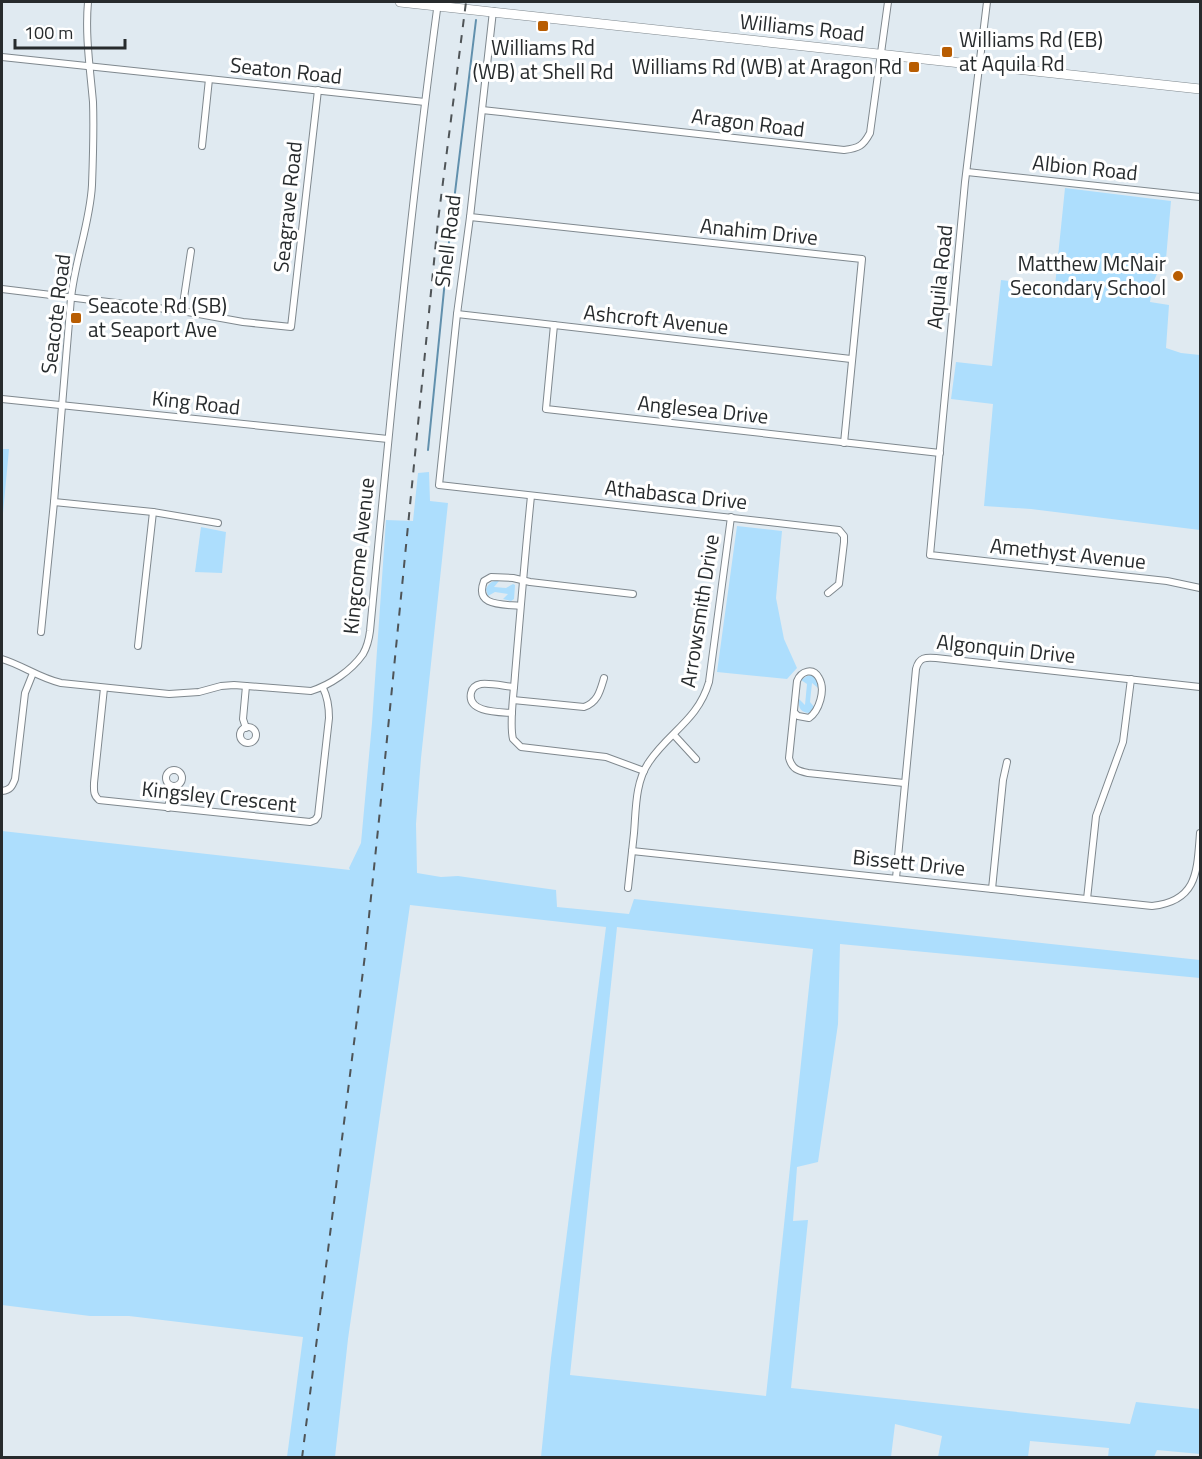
<svg xmlns="http://www.w3.org/2000/svg" width="1202" height="1459" viewBox="0 0 1202 1459" font-family="'Titillium Web',sans-serif">
<style>
.green{fill:#addefd;fill-rule:evenodd}
.lines{fill:none;stroke-linecap:round;stroke-linejoin:round}
.stream{stroke:#6190ad;stroke-width:2}
.street-casing{stroke:#7f888e;stroke-width:8}
.secondary-casing{stroke:#7f888e;stroke-width:10}
.street{stroke:#fff;stroke-width:6}
.secondary{stroke:#fff;stroke-width:9}
.rail{stroke:#4f5457;stroke-width:2;stroke-dasharray:8 8;stroke-linecap:butt}
.poi-dot{fill:#b85d02;stroke:#fff;stroke-width:2}
.labels{text-anchor:middle;stroke-width:6;stroke-linejoin:round;paint-order:stroke}
.street-label{font-size:21px;fill:#272b2d;stroke:#fff}
.poi-label{font-size:21px;fill:#272b2d;stroke:#fff;text-anchor:start}
</style>
<rect width="100%" height="100%" fill="#e0eaf1"/>
<g class="green">
<polygon points="1065,188 1171,201 1166,259 1159,269 1153,283 1150,302 1169,305 1166,348 1181,353 1200,355 1200,530 1031,509 984,506 993,404 951,399 956,362 992,366 1001,280 1055,286"/>
<polygon points="2,449 9,449 2,524"/>
<path d="M 429,472 L 430,501 L 448,503 L 421,758 L 416,824 L 417,873 L 441,877 L 458,876 L 556,890 L 557,907 L 629,914 L 634,899 L 1200,960 L 1200,978 L 840,944 L 838,1024 L 818,1162 L 797,1167 L 793,1221 L 808,1220 L 791,1388 L 1130,1424 L 1136,1402 L 1200,1409 L 1200,1454 L 1157,1450 L 1154,1457 L 1108,1457 L 1109,1448 L 1030,1441 L 1028,1457 L 938,1457 L 942,1436 L 895,1424 L 891,1457 L 541,1457 L 551,1358 L 606,927 L 410,905 L 348,1339 L 335,1457 L 287,1457 L 303,1337 L 129,1316 L 90,1316 L 2,1305 L 2,831 L 350,870 L 349,868 L 361,843 L 372,723 L 386,520 L 413,521 L 418,473 ZM 617,927 L 813,949 L 766,1396 L 570,1375 Z"/>
<polygon points="737,526 782,531 776,598 784,639 797,668 787,679 717,672"/>
<polygon points="201,527 226,532 222,573 195,572"/>
<path d="M 495,581 L 499,581 L 494,587 L 506,588 L 513,584 L 515,585 L 514,599 L 511,601 L 503,599 L 508,594 L 495,592 L 488,596 L 486,589 C 488,585 490,582 495,581 Z"/>
<path d="M 811,675 L 817,678 L 818,688 L 812,683 L 810,702 L 815,708 L 810,713 C 801,713 798,708 799,699 L 805,705 L 807,684 L 801,680 L 807,676 Z"/>
</g>
<g class="lines">
<polyline class="stream" points="428,450 448,250 476,20"/>
<defs>
<g id="street">
<polyline points="987,2 965,182 930,555 1167,581 1200,588"/>
<polyline points="493,11 470,217 457,314 439,485 839,530 844,536 844,542 839,584 828,593"/>
<polyline points="2,57 425,102"/>
<path d="M 482,110 L 844,150 C 859,148 863,146 870,133 L 888,2"/>
<polyline points="202,146 209,79"/>
<polyline points="967,172 1200,197"/>
<polyline points="470,217 862,259 844,443"/>
<polyline points="2,289 182,311 243,322 291,327 318,90"/>
<polyline points="182,311 191,251"/>
<polyline points="457,314 851,359"/>
<polyline points="554,325 546,409 940,453"/>
<polyline points="2,399 388,439"/>
<path d="M 531,496 C 525,555 520,615 515,675 C 514,693 509,723 513,739 L 521,747 L 606,757 L 644,771"/>
<polyline points="54,502 153,512 218,523"/>
<path d="M 520,606 C 503,604 474,607 484,581 L 491,577 L 513,578 L 530,582 L 633,594"/>
<path d="M 41,632 L 54,502 L 71,298 C 75,260 90,223 92,185 C 93,158 94,129 93,102 C 90,68 85,35 88,2"/>
<polyline points="138,646 153,512"/>
<path d="M 2,659 C 22,665 39,678 61,683 L 169,694 L 199,692 L 221,686 L 234,685 L 311,691 C 330,685 351,671 363,654 C 367,647 369,639 370,631 C 390,421 410,211 438,2"/>
<polyline points="246,686 243,719 246,728"/>
<path d="M 104,688 L 94,783 C 94,790 93,795 99,800 L 310,822 L 315,820 L 318,816 L 329,718 C 329,707 328,698 323,688"/>
<path d="M 513,700 L 584,707 C 598,702 600,691 604,678"/>
<path d="M 794,712 L 798,716 L 809,718 C 819,711 826,690 819,678 C 813,667 801,671 797,681 L 789,758 C 792,769 798,771 808,773 L 904,783"/>
<path d="M 512,713 C 500,712 467,713 471,693 C 472,688 476,685 481,684 C 491,683 504,686 514,687"/>
<circle cx="248" cy="735" r="8"/>
<polyline points="674,735 696,759"/>
<circle cx="174" cy="778" r="8"/>
<path d="M 2,791 C 10,790 12,787 15,779 L 25,693 L 33,673"/>
<polyline points="168,808 172,786"/>
<path d="M 632,851 L 1152,906 C 1198,901 1197,871 1200,833"/>
<path d="M 896,878 L 916,669 C 919,657 926,657 936,658 L 1200,687"/>
<path d="M 628,888 C 630,870 632,852 634,833 C 636,810 635,782 649,762 C 669,732 698,720 709,682 L 731,517"/>
<polyline points="992,889 1003,780 1007,762"/>
<polyline points="1087,899 1096,816 1123,742 1131,679"/>
</g>
<polyline id="secondary" points="400,2 1200,89"/>
</defs>
<use href="#street" class="street-casing"/>
<use href="#secondary" class="secondary-casing"/>
<use href="#street" class="street"/>
<use href="#secondary" class="secondary"/>
<polyline class="rail" points="302,1458 365,955 380,810 438,221 466,2"/>
</g>
<g class="poi-dot">
<rect x="537" y="20" width="12" height="12" rx="3"/>
<rect x="941" y="46" width="12" height="12" rx="3"/>
<rect x="908" y="61" width="12" height="12" rx="3"/>
<circle cx="1178" cy="276" r="6"/>
<rect x="70" y="312" width="12" height="12" rx="3"/>
</g>
<g class="labels">
<g class="street-label">
<text transform="translate(802 28) rotate(6)" y="7">Williams Road</text>
<text transform="translate(286 71) rotate(6)" y="7">Seaton Road</text>
<text transform="translate(748 123) rotate(7)" y="7">Aragon Road</text>
<text transform="translate(1085 168) rotate(6)" y="7">Albion Road</text>
<text transform="translate(288 207) rotate(-84)" y="7">Seagrave Road</text>
<text transform="translate(759 232) rotate(6)" y="7">Anahim Drive</text>
<text transform="translate(448 241) rotate(-83)" y="7">Shell Road</text>
<text transform="translate(940 277) rotate(-84)" y="7">Aquila Road</text>
<text transform="translate(56 314) rotate(-83)" y="7">Seacote Road</text>
<text transform="translate(656 320) rotate(6)" y="7">Ashcroft Avenue</text>
<text transform="translate(196 403) rotate(6)" y="7">King Road</text>
<text transform="translate(703 410) rotate(6)" y="7">Anglesea Drive</text>
<text transform="translate(676 495) rotate(6)" y="7">Athabasca Drive</text>
<text transform="translate(1068 554) rotate(6)" y="7">Amethyst Avenue</text>
<text transform="translate(359 556) rotate(-84)" y="7">Kingcome Avenue</text>
<text transform="translate(700 611) rotate(-81)" y="7">Arrowsmith Drive</text>
<text transform="translate(1006 649) rotate(6)" y="7">Algonquin Drive</text>
<text transform="translate(219 797) rotate(6)" y="7">Kingsley Crescent</text>
<text transform="translate(909 863) rotate(6)" y="7">Bissett Drive</text>
</g>
<g class="poi-label">
<text x="959" y="47">Williams Rd (EB)<tspan x="959" dy="24">at Aquila Rd</tspan></text>
<text x="543" y="55" text-anchor="middle">Williams Rd<tspan x="543" dy="24">(WB) at Shell Rd</tspan></text>
<text x="902" y="74" text-anchor="end">Williams Rd (WB) at Aragon Rd</text>
<text x="1166" y="271" text-anchor="end">Matthew McNair<tspan x="1166" dy="24">Secondary School</tspan></text>
<text x="88" y="313">Seacote Rd (SB)<tspan x="88" dy="24">at Seaport Ave</tspan></text>
</g>
</g>
<rect width="1202" height="1459" fill="none" stroke="#272b2d" stroke-width="6"/>
<path d="M15 39v9h110v-9" fill="none" stroke="#272b2d" stroke-width="3"/>
<text x="24" y="39" font-size="18" fill="#272b2d" stroke="#ffffff" stroke-width="4.5" paint-order="stroke">100 m</text>
</svg>
